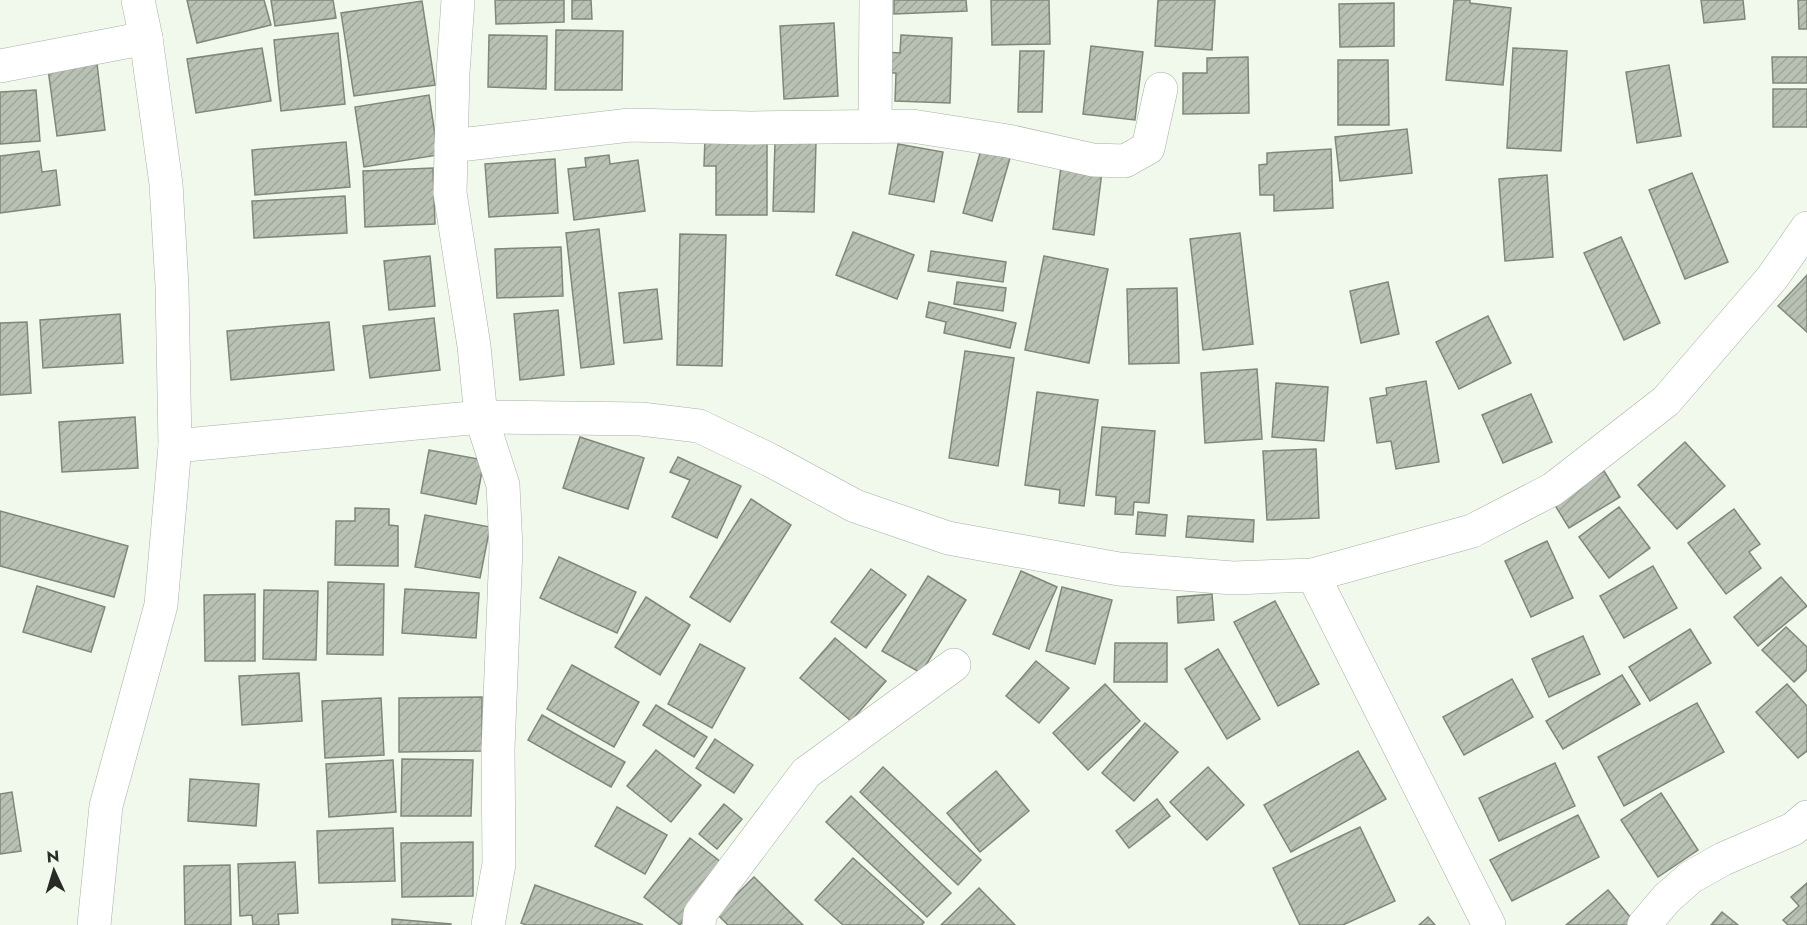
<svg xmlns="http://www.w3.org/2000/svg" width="1807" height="925" viewBox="0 0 1807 925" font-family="Jost,sans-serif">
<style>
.building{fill:url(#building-hatch);stroke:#7f877b;stroke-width:1.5}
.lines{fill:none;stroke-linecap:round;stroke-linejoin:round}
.minor-casing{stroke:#a8b0a4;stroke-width:34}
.minor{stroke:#fff;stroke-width:33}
</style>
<defs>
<pattern id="building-hatch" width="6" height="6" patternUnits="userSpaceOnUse" patternTransform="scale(1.5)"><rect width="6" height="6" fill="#b9c1b5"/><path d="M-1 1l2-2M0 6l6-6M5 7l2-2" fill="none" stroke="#9fa69c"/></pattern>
</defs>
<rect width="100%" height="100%" fill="#f0f9ec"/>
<g class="building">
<polygon points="187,0 264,0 271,25 197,43"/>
<polygon points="271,0 333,0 336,18 275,26"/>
<polygon points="495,0 564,0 564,22 496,24"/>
<polygon points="572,0 591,0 592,19 572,19"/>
<polygon points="894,0 966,0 967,11 894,14"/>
<polygon points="991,0 1049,0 1050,44 992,45"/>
<polygon points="1158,0 1215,0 1212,50 1155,46"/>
<polygon points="1454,0 1470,0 1470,3 1511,8 1503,85 1446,80"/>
<polygon points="1701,0 1743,0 1745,19 1704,23"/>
<polygon points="1798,0 1807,0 1807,29 1799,29"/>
<polygon points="422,1 435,85 354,96 341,13"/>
<polygon points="1394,3 1394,46 1340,47 1339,4"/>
<polygon points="834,23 838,96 784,99 780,26"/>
<polygon points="556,30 623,31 622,90 555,90"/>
<polygon points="338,33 345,104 281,111 274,40"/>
<polygon points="489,35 547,36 546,89 488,87"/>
<polygon points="901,35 952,38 950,103 895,101 896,73 885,73 886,52 900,53"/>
<polygon points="1091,46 1143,52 1135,120 1083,114"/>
<polygon points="262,48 271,101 196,113 187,59"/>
<polygon points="1513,48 1567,51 1561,151 1507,148"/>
<polygon points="1020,51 1044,51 1042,112 1018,112"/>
<polygon points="1248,57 1249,113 1183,114 1183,73 1207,73 1207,58"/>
<polygon points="1772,57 1807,57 1807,83 1773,83"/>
<polygon points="1338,60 1388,60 1389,125 1338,125"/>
<polygon points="97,64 105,130 57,136 48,69"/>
<polygon points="1669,65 1681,136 1637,143 1626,72"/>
<rect x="1773" y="89" width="34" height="38"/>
<polygon points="36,90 40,141 0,144 0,92"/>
<polygon points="429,95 438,155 364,167 355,107"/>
<polygon points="1407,129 1412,173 1340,181 1335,137"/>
<polygon points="705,138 767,138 767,215 716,215 716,166 704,166"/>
<polygon points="775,141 816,142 814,212 773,211"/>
<polygon points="346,142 350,187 255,195 252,150"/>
<polygon points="898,144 943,152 934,202 889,194"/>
<polygon points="1331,149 1333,208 1274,211 1274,195 1260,195 1259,165 1267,164 1267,153"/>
<polygon points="981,150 1010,158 992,221 963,213"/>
<polygon points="39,151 42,172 56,170 60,205 0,213 0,156"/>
<polygon points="609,155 610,164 638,160 645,211 574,220 568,169 586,167 585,158"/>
<polygon points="555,159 558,213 489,217 485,164"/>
<polygon points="1061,166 1102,172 1094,235 1053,229"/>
<polygon points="433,168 435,224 365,227 363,171"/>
<polygon points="1692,173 1728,262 1685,279 1649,190"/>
<polygon points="1547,175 1553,257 1505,261 1499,179"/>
<polygon points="345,196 347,233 254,238 252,201"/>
<polygon points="599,229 614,364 581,368 566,233"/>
<polygon points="853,232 914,255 897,299 836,275"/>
<polygon points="1240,233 1253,344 1203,350 1190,239"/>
<polygon points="680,234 726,235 722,366 677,365"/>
<polygon points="1621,237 1660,323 1624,340 1584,253"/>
<polygon points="561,247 563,296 497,298 495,249"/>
<polygon points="931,251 1006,262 1003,282 928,271"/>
<polygon points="430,256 435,306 389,310 384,261"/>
<polygon points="1044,256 1108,269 1089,363 1025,350"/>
<polygon points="1807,275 1807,332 1778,306"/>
<polygon points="957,282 1006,288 1003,311 954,304"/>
<polygon points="1388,282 1399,334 1361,343 1350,291"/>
<polygon points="1177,288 1179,363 1129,364 1127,289"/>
<polygon points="657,289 662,339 624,343 619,293"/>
<polygon points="929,302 1016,323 1010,348 944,333 946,322 926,317"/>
<polygon points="558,310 564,375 520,380 514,314"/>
<polygon points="120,314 123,363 43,368 40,320"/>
<polygon points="1488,316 1511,363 1459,389 1436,342"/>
<polygon points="434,318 440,370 370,378 363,326"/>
<polygon points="27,322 31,393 0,395 0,323"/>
<polygon points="329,322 334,370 231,380 227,331"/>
<polygon points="965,351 1014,358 998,466 949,458"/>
<polygon points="1257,369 1262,439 1205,443 1201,373"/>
<polygon points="1426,381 1439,462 1396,469 1391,441 1377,443 1370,398 1387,395 1386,388"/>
<polygon points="1276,383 1328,387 1324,441 1272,437"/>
<polygon points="1037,392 1098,400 1084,506 1059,503 1060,490 1025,485"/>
<polygon points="1531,394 1552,442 1503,463 1482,415"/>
<polygon points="135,417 138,468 62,472 59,422"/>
<polygon points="1102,427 1155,431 1149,503 1134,502 1133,515 1115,514 1116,497 1096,495"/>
<polygon points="580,437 644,458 628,509 563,488"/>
<polygon points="1685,442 1725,486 1677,529 1638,485"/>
<polygon points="1316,449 1319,518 1267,520 1263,451"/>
<polygon points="429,450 484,460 476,504 421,493"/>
<polygon points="678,457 741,486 717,538 672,517 690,480 670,472"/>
<polygon points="1604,471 1620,497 1569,528 1553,502"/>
<polygon points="751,499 791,525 730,622 690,597"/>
<polygon points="1619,507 1650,548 1609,578 1579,537"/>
<polygon points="355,508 389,509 389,525 398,526 398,566 335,565 336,521 355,521"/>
<polygon points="1734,509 1760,544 1749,552 1761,568 1726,594 1688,543"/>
<polygon points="0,511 128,546 114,597 0,566"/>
<polygon points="1138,512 1167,515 1165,536 1136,534"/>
<polygon points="425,515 490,527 480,578 415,567"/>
<polygon points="1188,516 1254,520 1253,542 1186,537"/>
<polygon points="1547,541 1573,598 1531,617 1505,561"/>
<polygon points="559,557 636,592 617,633 540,598"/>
<polygon points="1653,566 1677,608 1624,638 1600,596"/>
<polygon points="871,569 906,595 866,648 831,622"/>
<polygon points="1021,571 1057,587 1029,649 993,634"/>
<polygon points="928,576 966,600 921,673 882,651"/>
<polygon points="1781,577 1807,606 1758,646 1734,617"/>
<polygon points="328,582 384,584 383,655 327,654"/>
<polygon points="37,586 105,607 91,652 23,632"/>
<polygon points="1062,587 1112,600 1095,664 1046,651"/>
<polygon points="405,589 479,593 476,638 402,633"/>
<polygon points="264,590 318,591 316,660 263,659"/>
<polygon points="255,594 255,661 205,661 204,595"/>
<polygon points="1212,594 1214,620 1178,623 1177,597"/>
<polygon points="646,597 690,625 660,675 615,647"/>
<polygon points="1275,601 1319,684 1278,706 1234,622"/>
<polygon points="1786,627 1807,647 1807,670 1794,682 1762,650"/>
<polygon points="1690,629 1711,663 1650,701 1629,667"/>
<polygon points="1583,636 1600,674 1549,697 1532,659"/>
<polygon points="835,638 886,681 851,721 800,678"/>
<polygon points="1115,643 1167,643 1167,682 1114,682"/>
<polygon points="700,644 745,668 712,728 668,704"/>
<polygon points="1218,649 1260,719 1227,739 1185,669"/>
<polygon points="1036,661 1069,688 1039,723 1006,696"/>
<polygon points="572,665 639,702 614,747 547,709"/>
<polygon points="299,673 302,721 242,725 239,676"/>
<polygon points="1622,675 1640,704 1563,749 1546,721"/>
<polygon points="1512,679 1533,717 1464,755 1443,717"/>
<polygon points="1105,684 1140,721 1088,770 1053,733"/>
<polygon points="1787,684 1807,706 1807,751 1798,758 1756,712"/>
<polygon points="482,697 482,751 399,752 399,698"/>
<polygon points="381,698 384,755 325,758 322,701"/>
<polygon points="1697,703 1724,752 1624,806 1598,757"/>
<polygon points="656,705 707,737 694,757 643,725"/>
<polygon points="542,715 625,762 611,787 528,740"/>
<polygon points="1145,723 1178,752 1134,801 1102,773"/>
<polygon points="715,739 753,765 734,793 696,768"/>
<polygon points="656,750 701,785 671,822 627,786"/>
<polygon points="1358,751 1386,799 1291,852 1264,805"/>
<polygon points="402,759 473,760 471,816 401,816"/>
<polygon points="393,760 396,812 329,817 326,764"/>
<polygon points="1555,763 1575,806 1499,841 1479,798"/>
<polygon points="883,767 981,860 958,885 860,792"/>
<polygon points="1208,767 1244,805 1207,840 1170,802"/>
<polygon points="996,771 1029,811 980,852 947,813"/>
<polygon points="190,779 259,784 256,826 188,821"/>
<polygon points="12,792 21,851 0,854 0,794"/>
<polygon points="1661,793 1698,850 1658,877 1621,820"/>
<polygon points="851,796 951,893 927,917 826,822"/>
<polygon points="1157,799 1170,816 1129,848 1116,831"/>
<polygon points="724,804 742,819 717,849 699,834"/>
<polygon points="617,807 667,835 645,874 595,846"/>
<polygon points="1578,815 1599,857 1512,901 1490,860"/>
<polygon points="1360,827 1395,901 1343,925 1300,925 1273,868"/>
<polygon points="393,828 395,881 319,883 317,831"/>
<polygon points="690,838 726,866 680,925 644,897"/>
<polygon points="473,842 473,896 402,897 401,843"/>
<polygon points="853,858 924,922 922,925 843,925 815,900"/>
<polygon points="295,862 298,913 278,914 279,925 253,925 252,915 240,916 238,864"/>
<polygon points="230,865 231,925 185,925 184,866"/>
<polygon points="754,877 803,925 728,925 717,914"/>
<polygon points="1807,883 1807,925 1788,925 1783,920 1799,906 1791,897"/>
<polygon points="535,885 643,925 526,925 521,923"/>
<polygon points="979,888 1015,925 941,925"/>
<polygon points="1608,890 1635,923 1633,925 1566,925"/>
<polygon points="1722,912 1738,925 1711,925"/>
<polygon points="1428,917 1435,925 1419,925"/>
<polygon points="392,919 451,924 451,925 392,925"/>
</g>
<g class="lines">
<defs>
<g id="minor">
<polyline points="458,0 453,73 450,193 474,346 481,417 503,485 506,548 498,749 499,864 488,925"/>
<polyline points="0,66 146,38"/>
<polyline points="875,126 876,0"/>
<polyline points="451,146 630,125 751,128 912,126 1008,141 1093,160 1125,161 1148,148 1161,89"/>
<polyline points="175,446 481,417 641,419 699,426 770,460 855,506 948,538 1119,569 1233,578 1313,575 1472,531 1553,489 1666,401 1772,278 1807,228"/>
<polyline points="1313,575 1489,925"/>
<polyline points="94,925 106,806 161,605 175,446 172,286 166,184 146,38 138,0"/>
<polyline points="699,925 700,914 806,773 954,665"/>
<polyline points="1644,925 1667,898 1691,877 1723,859 1793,829 1807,817"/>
</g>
</defs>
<use href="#minor" class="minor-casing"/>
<use href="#minor" class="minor"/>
</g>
<g transform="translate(54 871) rotate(356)" stroke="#f0f9ec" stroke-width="4.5" paint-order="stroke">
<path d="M0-4.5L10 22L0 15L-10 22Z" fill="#282b26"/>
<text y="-9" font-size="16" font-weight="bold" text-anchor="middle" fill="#282b26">N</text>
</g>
</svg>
